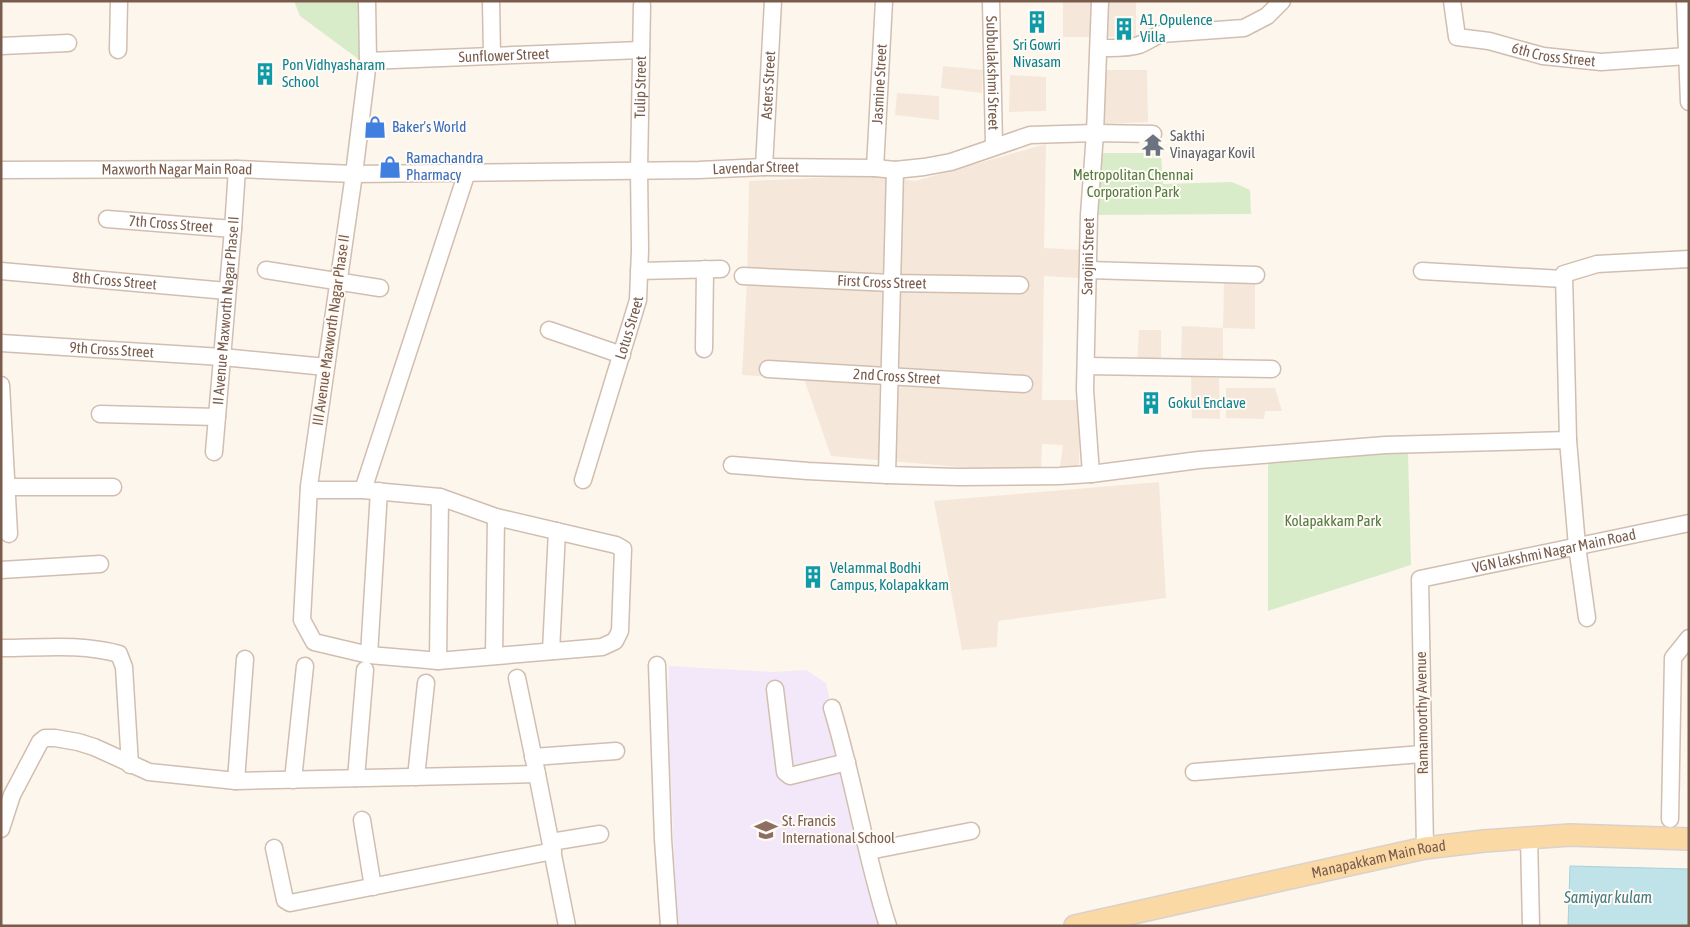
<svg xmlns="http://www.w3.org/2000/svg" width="1690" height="927" viewBox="0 0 1690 927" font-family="'Asap Condensed',sans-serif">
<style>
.residential{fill:#f5e8da}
.education{fill:#f3e8fa}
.green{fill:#d8ecc9}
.water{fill:#bfe3e8;stroke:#a5d3da}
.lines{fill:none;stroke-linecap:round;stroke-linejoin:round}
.minor-casing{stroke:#d1beb0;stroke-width:19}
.major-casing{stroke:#dad1cd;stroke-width:24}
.minor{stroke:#fff;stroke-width:16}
.major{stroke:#fbd9a5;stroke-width:21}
.labels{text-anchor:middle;stroke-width:4;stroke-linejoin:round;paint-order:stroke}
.culture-label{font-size:15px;fill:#0d838f;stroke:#fffaf3;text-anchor:start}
.street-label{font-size:15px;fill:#7a5c4d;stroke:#fffaf3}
.shop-label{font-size:15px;fill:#366cbe;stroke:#fffaf3;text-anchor:start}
.worship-label{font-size:15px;fill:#5b616d;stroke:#fffaf3;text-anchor:start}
.park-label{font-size:15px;fill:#537a41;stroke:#fffaf3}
.education-label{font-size:15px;fill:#785e54;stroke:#fffaf3;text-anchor:start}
.water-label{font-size:16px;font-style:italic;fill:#437c86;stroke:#fffaf3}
</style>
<rect width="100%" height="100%" fill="#fdf6ec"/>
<g class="residential">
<rect x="1063" y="1" width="73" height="36"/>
<polygon points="943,66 983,70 982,93 941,88"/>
<polygon points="1103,70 1147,70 1148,122 1105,124"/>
<polygon points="1010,75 1046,77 1046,111 1009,112"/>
<polygon points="897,93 939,96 939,120 895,115"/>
<polygon points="1046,144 1044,248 1081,250 1079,278 1044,276 1042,400 1080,400 1079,464 1075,471 1059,476 1063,445 1042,444 1041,474 831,456 804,379 742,375 747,280 749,181 877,175 915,181"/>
<polygon points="1224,282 1255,283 1255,329 1223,328 1223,362 1181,362 1182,326 1223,328"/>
<polygon points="1139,330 1161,330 1161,365 1137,363"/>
<polygon points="1191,377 1219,378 1220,419 1192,418"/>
<polygon points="1226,388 1275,388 1282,411 1265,411 1264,419 1226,418"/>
<polygon points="1159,482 1166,598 998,621 997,647 962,650 934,501"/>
</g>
<polygon class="education" points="669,666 774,672 806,670 826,683 851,795 885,926 677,926 668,716"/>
<g class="green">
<polygon points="294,1 360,1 361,61 300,16"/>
<polygon points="1092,153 1161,153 1163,184 1232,182 1250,190 1251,214 1089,215"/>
<polygon points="1408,453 1411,565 1268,611 1268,459"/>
</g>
<polygon class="water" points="1570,866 1689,869 1689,926 1568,926"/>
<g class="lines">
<defs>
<g id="minor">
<polyline points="367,1 368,61 354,174 309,486 302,620 314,642 369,655 428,660 438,661 602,647 615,641 620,631 623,549 616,545 496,517 440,497 363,490 467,172"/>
<polyline points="491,1 492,56"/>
<path id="s1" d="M 991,1 L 994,146"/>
<path id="s2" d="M 1452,1 L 1457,37 L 1489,41 L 1543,56 L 1601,62 L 1687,56"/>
<polyline points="1685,1 1689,102"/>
<polyline points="1,46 68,43"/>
<path d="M 1099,48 C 1112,48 1127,49 1139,45 C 1147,42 1153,37 1161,34 L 1244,28 L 1267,16 L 1282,1"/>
<polyline points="118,50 119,1"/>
<path id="s3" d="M 368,61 L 641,50"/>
<path id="s4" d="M 764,167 L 773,1"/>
<path id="s5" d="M 875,168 L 884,1"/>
<path id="s6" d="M 1,170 L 237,169 L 354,174 L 699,170 L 764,167 L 875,168 L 895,170 L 924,167 L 951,162 L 1030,135 L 1095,133 L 1153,134"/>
<polyline points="895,170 887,475 959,477 1059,476 1091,474 1199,460 1385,445 1568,440 1577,546 1587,618"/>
<path id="s7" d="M 107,219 L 233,229"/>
<polyline points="266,270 380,288"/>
<polyline points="1088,270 1256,275"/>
<path id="s8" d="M 1,271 L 227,291"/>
<polyline points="639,271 721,269"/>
<polyline points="1422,271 1563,279"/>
<path id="s9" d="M 743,276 L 892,283 L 1020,285"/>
<polyline points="549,330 622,355"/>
<path id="s10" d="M 1,343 L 222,357 L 326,367"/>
<polyline points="704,349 705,269"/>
<polyline points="1087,366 1272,369"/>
<path id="s11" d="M 768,369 L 1024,384"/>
<polyline points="1,385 9,534"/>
<polyline points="100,414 217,417"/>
<polyline points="1568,440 1564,274 1597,264 1689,259"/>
<path id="s12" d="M 214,452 L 233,229 L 237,169"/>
<polyline points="732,465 808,471 887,475"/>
<path id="s13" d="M 1091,474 L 1085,390 L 1089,215 L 1095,133 L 1100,1"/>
<path id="s14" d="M 583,480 L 638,300 L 640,250 L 639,170 L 642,5"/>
<polyline points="7,487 113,487"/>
<polyline points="309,490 363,490"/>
<polyline points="1,570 100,564"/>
<path d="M 1,648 C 40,648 81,643 119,654 L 124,667 L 130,765"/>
<polyline points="551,651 557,531"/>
<polyline points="369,655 379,491"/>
<polyline points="494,655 496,517"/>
<polyline points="438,661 440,497"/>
<polyline points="657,665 663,839 669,926"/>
<polyline points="517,678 537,774"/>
<polyline points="775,689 785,772 790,776 847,762"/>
<path d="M 832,708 C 854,780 865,855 888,926"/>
<polyline points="533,757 616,751"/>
<polyline points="1194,772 1422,754"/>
<polyline points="416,777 426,683"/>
<polyline points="356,778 365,670"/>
<polyline points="293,780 305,666"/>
<polyline points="236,781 245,659"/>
<polyline points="1670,819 1673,658 1689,638"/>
<polyline points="362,820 373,887"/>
<polyline points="1,829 12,795 40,742 45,738 55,738 78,742 94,747 149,772 236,781 537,774 567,926"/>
<polyline points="1529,837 1531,926"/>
<polyline points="551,842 600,834"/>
<polyline points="274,848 285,900 290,903 553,851"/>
<path id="s15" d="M 1425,848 L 1420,579 L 1689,523"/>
<polyline points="869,851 971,831"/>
</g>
<g id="major">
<path id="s16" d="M 1075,926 L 1425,848 L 1484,841 L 1570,835 L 1689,839"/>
</g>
</defs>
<use href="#minor" class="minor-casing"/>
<use href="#major" class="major-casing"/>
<use href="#minor" class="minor"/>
<use href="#major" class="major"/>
</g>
<defs>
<symbol id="building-bare" viewBox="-9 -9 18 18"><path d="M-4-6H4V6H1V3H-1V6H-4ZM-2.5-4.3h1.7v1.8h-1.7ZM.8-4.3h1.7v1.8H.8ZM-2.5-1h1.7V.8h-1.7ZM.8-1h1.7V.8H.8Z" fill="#0f9aa8" stroke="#fffaf3" stroke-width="2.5" paint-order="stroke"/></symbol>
<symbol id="shop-bare" viewBox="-9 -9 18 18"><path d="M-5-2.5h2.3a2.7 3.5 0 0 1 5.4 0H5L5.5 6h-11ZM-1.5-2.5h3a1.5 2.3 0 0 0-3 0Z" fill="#3f7fe0" stroke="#fffaf3" stroke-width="2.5" paint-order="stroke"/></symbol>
<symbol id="temple-bare" viewBox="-9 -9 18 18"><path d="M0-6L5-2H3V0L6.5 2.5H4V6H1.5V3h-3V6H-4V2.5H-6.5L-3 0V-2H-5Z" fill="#6b7280" stroke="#fffaf3" stroke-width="2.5" paint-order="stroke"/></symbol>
<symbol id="school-bare" viewBox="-9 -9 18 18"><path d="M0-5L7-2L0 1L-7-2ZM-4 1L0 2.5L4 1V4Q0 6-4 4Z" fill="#8d6e63" stroke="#fffaf3" stroke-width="2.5" paint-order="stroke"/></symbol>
</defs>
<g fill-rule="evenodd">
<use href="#building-bare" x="1021" y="6" width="32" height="32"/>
<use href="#building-bare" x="1108" y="13" width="32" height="32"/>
<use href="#building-bare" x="249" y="58" width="32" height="32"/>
<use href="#shop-bare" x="359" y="111" width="32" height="32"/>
<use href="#temple-bare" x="1137" y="129" width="32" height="32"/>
<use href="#shop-bare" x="374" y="151" width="32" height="32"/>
<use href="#building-bare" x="1135" y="387" width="32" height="32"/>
<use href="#building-bare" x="797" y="561" width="32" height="32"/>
<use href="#school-bare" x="750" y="814" width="32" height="32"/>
</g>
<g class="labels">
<g class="culture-label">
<text x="1140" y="25">A1, Opulence<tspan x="1140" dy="17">Villa</tspan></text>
<text x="1037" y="50" text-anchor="middle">Sri Gowri<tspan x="1037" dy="17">Nivasam</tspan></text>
<text x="282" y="70">Pon Vidhyasharam<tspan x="282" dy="17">School</tspan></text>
<text x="1168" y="408">Gokul Enclave</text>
<text x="830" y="573">Velammal Bodhi<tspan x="830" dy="17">Campus, Kolapakkam</tspan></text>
</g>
<g class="street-label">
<text dy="5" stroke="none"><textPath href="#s2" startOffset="135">6th Cross Street</textPath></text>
<text dy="5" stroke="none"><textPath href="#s3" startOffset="136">Sunflower Street</textPath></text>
<text dy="5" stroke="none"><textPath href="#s1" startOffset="72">Subbulakshmi Street</textPath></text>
<text dy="5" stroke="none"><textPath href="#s4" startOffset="82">Asters Street</textPath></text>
<text dy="5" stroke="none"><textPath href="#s5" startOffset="84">Jasmine Street</textPath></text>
<text dy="5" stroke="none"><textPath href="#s14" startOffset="401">Tulip Street</textPath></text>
<text dy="5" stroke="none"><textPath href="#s6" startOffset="755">Lavendar Street</textPath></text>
<text dy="5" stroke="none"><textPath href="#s6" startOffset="176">Maxworth Nagar Main Road</textPath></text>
<text dy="5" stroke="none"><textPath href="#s7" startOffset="64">7th Cross Street</textPath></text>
<text dy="5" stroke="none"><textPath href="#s13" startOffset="218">Sarojini Street</textPath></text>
<text dy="5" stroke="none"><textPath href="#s8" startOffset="114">8th Cross Street</textPath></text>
<text dy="5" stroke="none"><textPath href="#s9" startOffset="139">First Cross Street</textPath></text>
<text dy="5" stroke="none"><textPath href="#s12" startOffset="142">II Avenue Maxworth Nagar Phase II</textPath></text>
<text dy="5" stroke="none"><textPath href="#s14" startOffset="159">Lotus Street</textPath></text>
<text transform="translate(331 330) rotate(-82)" y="5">III Avenue Maxworth Nagar Phase II</text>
<text dy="5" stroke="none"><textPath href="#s10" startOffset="111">9th Cross Street</textPath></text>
<text dy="5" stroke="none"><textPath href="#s11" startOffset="129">2nd Cross Street</textPath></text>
<text dy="5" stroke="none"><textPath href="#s15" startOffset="406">VGN lakshmi Nagar Main Road</textPath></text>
<text transform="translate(1422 713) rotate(-91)" y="5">Ramamoorthy Avenue</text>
<text dy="5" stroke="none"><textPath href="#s16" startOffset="311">Manapakkam Main Road</textPath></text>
</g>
<g class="shop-label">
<text x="392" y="132">Baker's World</text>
<text x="406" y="163">Ramachandra<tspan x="406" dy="17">Pharmacy</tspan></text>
</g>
<g class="worship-label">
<text x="1170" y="141">Sakthi<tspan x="1170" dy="17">Vinayagar Kovil</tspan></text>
</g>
<g class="park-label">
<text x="1133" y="180">Metropolitan Chennai<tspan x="1133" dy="17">Corporation Park</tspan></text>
<text x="1333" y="526">Kolapakkam Park</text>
</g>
<g class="education-label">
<text x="782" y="826">St. Francis<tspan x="782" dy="17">International School</tspan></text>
</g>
<g class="water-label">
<text x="1608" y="903">Samiyar kulam</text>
</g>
</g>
<rect width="1690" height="927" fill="none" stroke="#7a5c4d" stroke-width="5"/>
</svg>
